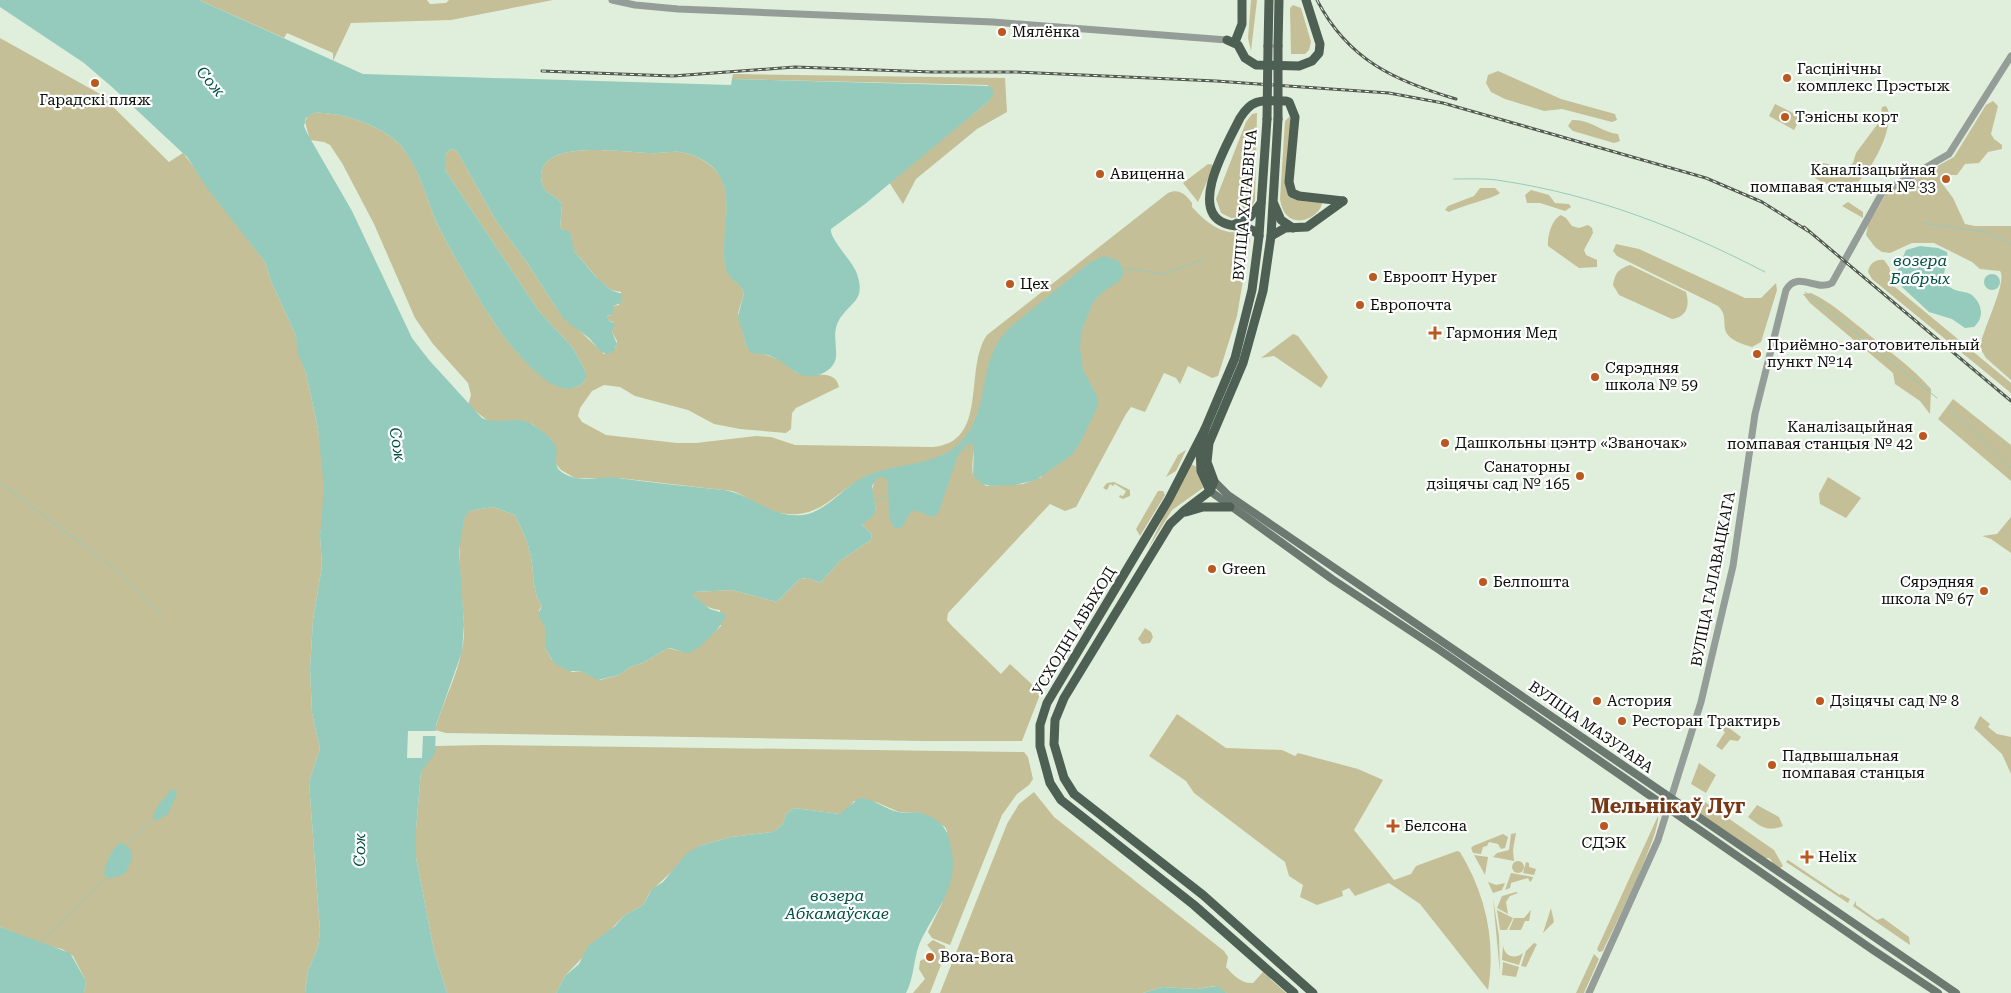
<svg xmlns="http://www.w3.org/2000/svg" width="2011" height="993" viewBox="0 0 2011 993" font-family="'Roboto Serif',serif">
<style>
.green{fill:#c4bf97;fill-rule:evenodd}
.water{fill:#95cbbc}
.pier{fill:#e0efdb}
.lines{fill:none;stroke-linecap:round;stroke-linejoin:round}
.stream{stroke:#95cbbc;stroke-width:1}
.tertiary{stroke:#949d97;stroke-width:7}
.secondary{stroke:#6b7970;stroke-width:8}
.primary{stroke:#4e5f54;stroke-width:9}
.rail-casing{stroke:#535b51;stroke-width:3}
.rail{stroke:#fff;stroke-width:1;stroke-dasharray:4;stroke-linecap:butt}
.primary-bridge{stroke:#4e5f54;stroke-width:9}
.poi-dot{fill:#bb581f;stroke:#fff;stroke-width:2}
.labels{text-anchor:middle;stroke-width:4.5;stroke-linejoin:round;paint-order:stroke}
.poi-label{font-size:15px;fill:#090e08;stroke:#fff;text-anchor:start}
.street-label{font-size:15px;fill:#090e08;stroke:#fff}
.water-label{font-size:16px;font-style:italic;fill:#015143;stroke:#fff}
.district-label{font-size:20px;font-weight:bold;fill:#773815;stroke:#fff}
</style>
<rect width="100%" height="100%" fill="#e0efdb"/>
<g class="green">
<polygon points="199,0 427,0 430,4 446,3 449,0 553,0 451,20 351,23 333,61 333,53 287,33 284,38"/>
<polygon points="1251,0 1257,0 1251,51 1248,38"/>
<polygon points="1293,5 1301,8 1311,42 1309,50 1305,54 1291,54 1290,8"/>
<polygon points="0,38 100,94 169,162 183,153 265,262 271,281 296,336 298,351 306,373 318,429 324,474 324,508 320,536 322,566 313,620 310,669 312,713 320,749 309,782 320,931 318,947 308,971 305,993 84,993 86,981 73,956 62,949 48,946 0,927"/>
<polygon points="1498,71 1561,99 1615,114 1617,120 1612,122 1562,109 1544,111 1505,99 1491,92 1486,83 1488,75"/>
<polygon points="733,74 1005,78 1007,112 977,129 916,179 903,204 889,182 989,101 988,85 732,79"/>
<path d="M 1993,101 L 1998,106 L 1991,134 L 1994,139 L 2002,145 L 2002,149 L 1988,152 L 1979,163 L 1965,164 L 1957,175 L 1946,175 L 1941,182 L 1953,198 L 1965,224 L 1975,226 L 2011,226 L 2011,380 L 1986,358 L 1980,348 C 1981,332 2008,282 2000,271 L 1980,269 L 1972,262 L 1934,243 L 1912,243 L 1890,253 L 1882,252 L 1875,247 L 1866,235 L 1868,225 L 1886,194 L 1954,157 L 1986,105 Z"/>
<polygon points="1775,104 1801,117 1794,130 1769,116"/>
<path d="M 1886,106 C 1898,123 1870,175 1854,185 C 1843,192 1822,184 1813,176 L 1815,161 L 1836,166 L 1836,170 L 1841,171 L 1853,163 L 1856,153 L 1879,122 L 1882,107 Z"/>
<path d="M 314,113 C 339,111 384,126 401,146 C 417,163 427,199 436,221 C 445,241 457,260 467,278 C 489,316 509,350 543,377 C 555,387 575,395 586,379 L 586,372 L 573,348 L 538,310 L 445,170 L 445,155 L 451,149 L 457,151 L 495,219 L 528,264 L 557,309 L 604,354 L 616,347 L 617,341 L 612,332 L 614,322 L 609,321 L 607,316 L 611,315 L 613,306 L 619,305 L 621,292 L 611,290 L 598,279 L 574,251 L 564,230 L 560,228 L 562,204 C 555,193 541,196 541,175 C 543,138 628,153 651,153 C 662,154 673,150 685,153 C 697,156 709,162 717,172 C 736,196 721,234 725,262 C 727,281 739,279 744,293 L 738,313 L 747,348 C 759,353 772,356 783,362 C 788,364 791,369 795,372 C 809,379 835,367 839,387 L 796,408 L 792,413 L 791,429 L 786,433 L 740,429 L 714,424 L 688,410 L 635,396 L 620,387 L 604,385 L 592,391 L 580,408 L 578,416 L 582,422 L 606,435 L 677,443 L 696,443 L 756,436 L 771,437 L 795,445 L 932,447 C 990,443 963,369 987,335 L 1168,193 C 1179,188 1186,195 1192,203 L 1192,207 C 1202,218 1214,229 1229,232 C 1235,233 1242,231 1248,234 L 1250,239 L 1237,316 L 1218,376 L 1212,378 L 1188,366 L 1180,384 L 1176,378 L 1164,373 L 1145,412 L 1131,407 L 1126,414 L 1076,507 L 1065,511 L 1050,504 L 948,613 L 947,620 L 952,626 L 1001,674 L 1010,664 L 1039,691 L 1039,697 L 1022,741 L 922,741 L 446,733 L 435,730 C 445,694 466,662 464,624 C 463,600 452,527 469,511 L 493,507 L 515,515 C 521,528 527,539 530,553 C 535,572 531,590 542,606 L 539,610 L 545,628 L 545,648 L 552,660 L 572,672 L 581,671 L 600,680 L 619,675 L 630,667 L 643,663 L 668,648 L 683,652 L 693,651 L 719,628 L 721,626 L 720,610 C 709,609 701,604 694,596 L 694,592 L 732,590 L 777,602 L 800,579 L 808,578 L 820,583 L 841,560 L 871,540 L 872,534 L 862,525 L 876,510 L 872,490 L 875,479 L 868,475 C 829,495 820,524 770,511 C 756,507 746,495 732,491 L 619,478 L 575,478 L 561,470 L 555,463 L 556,450 L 552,440 L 532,424 L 514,420 L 501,422 L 488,421 L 468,405 L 471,395 L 468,383 L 433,344 L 415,318 L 374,224 L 342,163 L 330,145 L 324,142 L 310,140 L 305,122 L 308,116 ZM 977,437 L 1042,477 L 1023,484 L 986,486 L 973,476 C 971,462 974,450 977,437 Z"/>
<path d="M 1257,113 L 1255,200 C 1251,211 1243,218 1231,218 L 1221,213 L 1216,199 L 1246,122 L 1252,114 Z"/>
<path d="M 1290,116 L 1291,122 L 1287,191 L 1322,203 C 1320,219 1285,234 1280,199 L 1285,121 Z"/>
<path d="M 1572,120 C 1590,119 1601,132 1618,134 L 1620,141 L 1614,143 L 1573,131 L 1568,126 Z"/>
<polygon points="1208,164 1214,165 1198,202 1183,183"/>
<path d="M 1480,188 L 1495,188 L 1500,193 C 1497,197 1458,207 1449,212 L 1445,210 L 1448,206 L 1474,196 Z"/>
<polygon points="1531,190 1549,195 1555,203 1569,204 1571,207 1565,211 1540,203 1527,203 1525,195"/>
<polygon points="1848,202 1863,212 1863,218 1842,206"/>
<path d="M 1561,215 L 1566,218 L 1572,226 L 1579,228 L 1588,225 L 1592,228 L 1593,233 L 1584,250 L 1586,255 L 1597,260 L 1597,267 L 1579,268 L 1548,246 C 1547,236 1552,219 1561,215 Z"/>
<path d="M 1616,244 L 1639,249 L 1745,298 L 1761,298 L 1776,283 L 1777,290 L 1761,342 L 1752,347 C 1709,335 1734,321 1718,306 L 1617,256 L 1613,251 Z"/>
<path d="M 1884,260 L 1889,267 L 1895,287 L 2011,383 L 2011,393 L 1872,279 L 1868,272 C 1869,264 1876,259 1884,260 Z"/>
<path d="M 1630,265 L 1686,292 C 1690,305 1687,317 1672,319 L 1619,295 L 1613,285 C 1615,273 1618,269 1630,265 Z"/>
<path d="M 1811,293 C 1832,303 1843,314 1861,328 C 1886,350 1908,363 1931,389 L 1930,414 L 1920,401 L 1895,384 L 1893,373 L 1810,303 L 1803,294 Z"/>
<polygon points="1293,334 1298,336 1328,377 1321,388 1274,356 1261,358"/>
<polygon points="1953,399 2011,445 2011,481 1938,419"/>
<polygon points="1186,450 1176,471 1166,477 1178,455"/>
<polygon points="1191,464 1197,467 1203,488 1172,510 1148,549 1187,468"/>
<polygon points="1828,477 1861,498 1846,518 1820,504 1819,494"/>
<polygon points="1114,482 1130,490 1130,496 1123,499 1119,497 1120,495 1123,496 1126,491 1115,484 1113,486 1110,484 1107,490 1103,488 1107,483"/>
<polygon points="1158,491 1163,491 1165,495 1140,536 1136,529"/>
<polygon points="2011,517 2011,553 1991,539 1982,536 1997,534"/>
<polygon points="1145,628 1151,632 1153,637 1150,643 1142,644 1138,639"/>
<path d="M 1177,714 L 1226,748 L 1282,750 L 1295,756 L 1298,753 L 1358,769 L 1383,780 L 1354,830 L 1394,880 L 1411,874 L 1416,866 L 1457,851 L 1460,852 C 1486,895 1496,941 1488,990 L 1420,904 L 1389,883 L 1355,896 L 1349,888 L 1342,891 L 1343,896 L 1317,905 L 1300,897 L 1303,885 L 1289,876 L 1285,862 L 1194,793 L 1186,781 L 1149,756 Z"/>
<polygon points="1980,716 1990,724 1988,727 1997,734 2011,737 2011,774 2002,754 1974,728"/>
<polygon points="1724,724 1741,737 1738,741 1730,740 1722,750 1716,746 1725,732 1720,728"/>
<path d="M 484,745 L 1024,752 L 1028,757 L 1033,779 L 1029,785 L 1017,794 L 1002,815 L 950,945 L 932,938 L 928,932 L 943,901 L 947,831 L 945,827 L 920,813 L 899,812 L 876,802 L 854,801 L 846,811 L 840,814 L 794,808 L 787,813 L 782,825 L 773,832 L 731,837 L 699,846 L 650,892 L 643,905 L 624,916 L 582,958 L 565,976 L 556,993 L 447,993 L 434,951 L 416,857 L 416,829 L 421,772 C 425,761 434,759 435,746 Z"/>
<polygon points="1699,763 1716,775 1706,793 1691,784"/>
<path d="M 1034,792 L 1054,817 L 1224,951 L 1228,957 L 1226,967 C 1233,975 1242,984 1253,983 L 1263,972 L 1286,993 L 1227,993 L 1215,986 L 1196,989 L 1162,987 L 1143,993 L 940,993 L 1007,824 L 1019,804 Z"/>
<polygon points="1705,802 1774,850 1783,866 1779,869 1772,864 1772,861 1769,858 1765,858 1696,811"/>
<path d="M 1757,805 L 1779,817 L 1783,826 C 1767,832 1761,827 1748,817 Z"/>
<path d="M 1658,816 C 1661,833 1613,930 1603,951 L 1599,952 L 1597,949 Z"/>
<polygon points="1516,833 1513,850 1514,861 1493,857 1497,853 1509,850 1511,834"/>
<polygon points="1503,834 1508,837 1505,848 1501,849 1498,844 1489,842 1487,846 1483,847 1481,854 1473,853 1471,848 1473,846"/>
<polygon points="1474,855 1488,857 1485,875"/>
<polygon points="1788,860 1840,895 1841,894 1850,899 1848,903 1786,862"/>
<circle cx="1518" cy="867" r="6"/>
<polygon points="1526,862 1529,863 1529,867 1536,869 1534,875 1523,873"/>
<polygon points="1511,873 1533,877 1532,880 1530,882 1528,878 1511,883 1510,888 1505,890"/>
<polygon points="1488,882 1496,885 1505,883 1502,890 1493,893"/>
<polygon points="1516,892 1518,893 1510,896 1506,902 1508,914 1497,908 1502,896"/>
<polygon points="1493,898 1499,936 1500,974"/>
<polygon points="1856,901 1856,905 1877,920 1883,918 1909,937 1910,945 1853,906"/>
<polygon points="1551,908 1554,922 1543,933"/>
<polygon points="1497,910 1513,918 1507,930 1500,930"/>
<polygon points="1531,910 1529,921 1525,921 1521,930 1509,930 1514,918 1524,918"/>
<polygon points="933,940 945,946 946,952 930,993 913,993 925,979 919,969 920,961 926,958 935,958 935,954 927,945"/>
<polygon points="1534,943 1537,944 1526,967 1521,966 1526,951"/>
<path d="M 1503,945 C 1504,956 1514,960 1523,953 L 1519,965 L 1502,960 Z"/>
<polygon points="1594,954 1599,959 1584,993 1576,993"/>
<polygon points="1503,962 1519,967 1516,977 1502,975"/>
</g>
<g class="water">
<path d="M 0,0 L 199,0 L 363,74 L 731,85 L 732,79 L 990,86 L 994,93 L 989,101 L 865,204 L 831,229 C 829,239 853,261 857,274 C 866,301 851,301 839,320 C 832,332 837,344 836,357 C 834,373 812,380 799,374 C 790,370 782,360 770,356 C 764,353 758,355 752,353 L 747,348 L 738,316 L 744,293 C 740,282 729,280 726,269 C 718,238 737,199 717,172 C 710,162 697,156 685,153 C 673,150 662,154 651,153 C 628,153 543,138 541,175 C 541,196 555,193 562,204 L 560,228 L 570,232 L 574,251 L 596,277 L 611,290 L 622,294 L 621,303 L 613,306 L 613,314 L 607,316 L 609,321 L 615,323 L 612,332 L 617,344 L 613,352 L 608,354 L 601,352 L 589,338 L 565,320 L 557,309 L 528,264 L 495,219 L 457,151 L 451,149 L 445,155 L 445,170 L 538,310 L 573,348 L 586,372 L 586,379 C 575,395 555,388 543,378 C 509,350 489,316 467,278 C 457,260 445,241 436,221 C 427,199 417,164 401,146 C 384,126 339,111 314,113 L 306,118 L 304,126 L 307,133 L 352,211 L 412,338 L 429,360 L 482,418 C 499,426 517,414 533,425 C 539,429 552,437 555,445 C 561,458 547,466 569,476 C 584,482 603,476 618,478 C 653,483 689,486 724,490 C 753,495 770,518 802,515 C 824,513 841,490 860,479 C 896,459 946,471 970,430 C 990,396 978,362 1008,329 L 1089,263 L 1104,256 L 1119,261 L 1124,273 L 1119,281 L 1103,292 L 1093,302 L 1081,332 L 1080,348 L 1083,370 L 1098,398 L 1098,406 L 1080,443 L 1072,455 L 1036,480 L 1015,485 L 991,486 L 982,484 L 973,476 L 974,446 L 972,443 L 965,445 L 958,455 L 938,514 L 932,517 L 914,510 C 906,515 907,524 900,528 L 894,528 L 889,518 L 888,480 L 884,477 L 877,478 L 872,486 L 876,510 L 873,516 L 862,525 L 872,534 L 871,540 L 841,560 L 820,583 L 808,578 L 800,579 L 777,602 L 732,590 L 694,592 L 694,596 L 710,609 L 726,614 C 726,623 700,649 691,652 C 683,655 676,648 668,648 L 643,663 L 630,667 L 619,675 L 598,680 L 581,671 L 568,671 L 554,663 L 545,648 L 545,628 L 538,614 L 542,606 C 531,590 535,572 530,553 C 527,539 521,528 515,515 L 493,507 L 469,511 L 464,519 L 459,551 L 464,625 L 462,652 L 436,725 L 435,753 L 421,772 L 416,829 L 416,857 L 434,951 L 447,993 L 305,993 L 308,971 L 318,947 L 320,931 L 309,782 L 320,749 L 312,713 L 310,669 L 313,620 L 322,566 L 320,536 L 324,488 L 318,429 L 306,373 L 297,351 L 296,336 L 271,281 L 265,262 L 207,188 L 187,157 L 112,87 L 84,63 L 0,7 Z"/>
<path d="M 1920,246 L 1938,248 L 1947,252 C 1950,265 1935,280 1953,289 C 1959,292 1966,291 1972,295 C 1982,304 1985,317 1974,327 L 1965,328 L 1952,319 L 1929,312 L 1902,287 L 1898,277 L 1898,268 L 1906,250 Z"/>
<circle cx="1992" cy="282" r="8"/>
<polygon points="171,790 175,790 177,794 168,814 156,821 153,817 157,807"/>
<path d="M 859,798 C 874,798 884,809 898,812 C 907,814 915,810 924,814 C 941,820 948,829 951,847 C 959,886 939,905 922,938 C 913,955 915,977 906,993 L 556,993 L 565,976 L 579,964 L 588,946 L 615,926 L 624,916 L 643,905 L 652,889 L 663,882 L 687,853 L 699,846 L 731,837 L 773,832 L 782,825 L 787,813 L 794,808 L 840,814 Z"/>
<path d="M 121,842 L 132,851 L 132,860 L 125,874 L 109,879 L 104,874 C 105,864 113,847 121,842 Z"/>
<polygon points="0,927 70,953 86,981 84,993 0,993"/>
<polygon points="1217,986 1227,993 1143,993 1162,987 1196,989"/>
</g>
<polygon class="pier" points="408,731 438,731 438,736 423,736 422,758 407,758"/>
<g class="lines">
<g class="stream">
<path d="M 1454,179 C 1470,179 1487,178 1503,181 C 1596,195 1682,229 1765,272"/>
<polyline points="1923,223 1985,232 2011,244"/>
<polyline points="1124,268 1164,274 1203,259"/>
<polyline points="1805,292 1937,398"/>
<polyline points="1950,408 2011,468"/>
<polyline points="958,453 974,443"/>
<polyline points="0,483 112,566 162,616"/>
<polyline points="876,501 890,493"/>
<polyline points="126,845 154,819"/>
<polyline points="40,943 105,878"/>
</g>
<g class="tertiary">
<polyline points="612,0 635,5 678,9 993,22 1227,40"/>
<path d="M 1589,993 L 1658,840 L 1701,702 L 1733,566 L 1755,414 L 1786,290 C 1797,270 1817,292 1832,283 L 1882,193 L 1949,154 L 2011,56"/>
</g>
<g class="secondary">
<polyline points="1214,481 1228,495 1956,993"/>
<polyline points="1210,491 1332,579 1438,649 1873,950 1938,993"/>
</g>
<g class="primary">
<polyline points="1227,40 1238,45 1245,58 1256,65 1299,66 1312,61 1319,53 1320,44 1306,0"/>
<polyline points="1235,42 1242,24 1242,0"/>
<polyline points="1268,46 1269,0"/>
<polyline points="1278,46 1279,0"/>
<polyline points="1274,204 1281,220 1293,228"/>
<polyline points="1235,224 1250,217 1261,203"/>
<path d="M 1259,236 C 1251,225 1236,228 1224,223 C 1188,208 1229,141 1240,118 C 1253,97 1263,101 1286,101 L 1289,102 L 1295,117 L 1289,182 L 1292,193 L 1299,196 L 1343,201"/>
<polyline points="1271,236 1285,228 1307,227 1343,201"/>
<polyline points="1205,429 1169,499 1047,703 1040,725 1040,746 1050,783 1061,800 1194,905 1294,993"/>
<polyline points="1210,491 1185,510 1170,524 1064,698 1055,720 1054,744 1064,778 1074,794 1203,895 1313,993"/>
<polyline points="1210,491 1214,481 1207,462 1209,443 1243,363 1263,291 1271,236 1278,119"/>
<polyline points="1210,491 1201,471 1200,447 1205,429 1235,358 1252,290 1259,236 1267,119"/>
<polyline points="1186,512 1203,507 1230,507"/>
</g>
<defs>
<g id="rail">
<path d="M 1317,0 C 1348,60 1395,81 1456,99"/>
<polyline points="542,71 673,76 795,67 932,72 1016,72 1216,81 1389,93 1443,103 1706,178 1762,202 1808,231"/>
<polyline points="1804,227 2011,401"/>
</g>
</defs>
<use href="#rail" class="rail-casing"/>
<use href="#rail" class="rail"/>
<g class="primary-bridge">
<polyline points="1267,119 1268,46"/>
<polyline points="1278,119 1278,46"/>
</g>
</g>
<g class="poi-dot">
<circle cx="1002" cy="32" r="5"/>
<circle cx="1787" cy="78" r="5"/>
<circle cx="95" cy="83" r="5"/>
<circle cx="1785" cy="117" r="5"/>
<circle cx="1100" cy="174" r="5"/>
<circle cx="1946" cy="179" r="5"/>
<circle cx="1373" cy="277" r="5"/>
<circle cx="1010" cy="284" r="5"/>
<circle cx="1360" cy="305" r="5"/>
<path d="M1432.5 325.5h5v5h5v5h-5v5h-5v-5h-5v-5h5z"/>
<circle cx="1757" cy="354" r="5"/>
<circle cx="1595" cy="377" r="5"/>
<circle cx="1923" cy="436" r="5"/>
<circle cx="1445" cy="443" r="5"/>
<circle cx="1580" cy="476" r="5"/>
<circle cx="1212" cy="569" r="5"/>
<circle cx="1483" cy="582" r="5"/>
<circle cx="1984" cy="591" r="5"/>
<circle cx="1597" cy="701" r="5"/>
<circle cx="1820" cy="701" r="5"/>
<circle cx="1622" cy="721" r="5"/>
<circle cx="1772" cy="765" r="5"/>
<path d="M1390.5 818.5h5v5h5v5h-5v5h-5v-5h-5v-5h5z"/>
<circle cx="1604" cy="826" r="5"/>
<path d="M1804.5 849.5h5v5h5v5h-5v5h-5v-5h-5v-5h5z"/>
<circle cx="930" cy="957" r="5"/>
</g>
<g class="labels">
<g class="poi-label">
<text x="1012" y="37">Мялёнка</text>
<text x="1797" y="74">Гасцінічны<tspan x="1797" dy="17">комплекс Прэстыж</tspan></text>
<text x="95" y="105" text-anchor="middle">Гарадскі пляж</text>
<text x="1795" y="122">Тэнісны корт</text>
<text x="1936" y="175" text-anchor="end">Каналізацыйная<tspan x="1936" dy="17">помпавая станцыя № 33</tspan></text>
<text x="1110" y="179">Авиценна</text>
<text x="1383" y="282">Евроопт Hyper</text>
<text x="1020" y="289">Цех</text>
<text x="1370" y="310">Европочта</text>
<text x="1446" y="338">Гармония Мед</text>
<text x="1767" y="350">Приёмно-заготовительный<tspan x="1767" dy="17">пункт №14</tspan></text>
<text x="1605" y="373">Сярэдняя<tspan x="1605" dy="17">школа № 59</tspan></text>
<text x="1913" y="432" text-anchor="end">Каналізацыйная<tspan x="1913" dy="17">помпавая станцыя № 42</tspan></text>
<text x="1455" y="448">Дашкольны цэнтр «Званочак»</text>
<text x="1570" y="472" text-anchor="end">Санаторны<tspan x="1570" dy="17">дзіцячы сад № 165</tspan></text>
<text x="1222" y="574">Green</text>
<text x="1493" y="587">Белпошта</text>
<text x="1974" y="587" text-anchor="end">Сярэдняя<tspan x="1974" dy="17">школа № 67</tspan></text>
<text x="1607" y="706">Астория</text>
<text x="1830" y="706">Дзіцячы сад № 8</text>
<text x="1632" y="726">Ресторан Трактирь</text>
<text x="1782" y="761">Падвышальная<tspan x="1782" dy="17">помпавая станцыя</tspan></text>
<text x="1404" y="831">Белсона</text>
<text x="1604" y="848" text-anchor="middle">СДЭК</text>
<text x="1818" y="862">Helix</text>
<text x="940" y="962">Bora-Bora</text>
</g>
<g class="street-label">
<text transform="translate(1245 205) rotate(-85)" y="5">ВУЛІЦА ХАТАЕВІЧА</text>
<text transform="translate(1713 579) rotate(-79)" y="5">ВУЛІЦА ГАЛАВАЦКАГА</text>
<text transform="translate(1074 631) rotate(-59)" y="5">УСХОДНІ АБЫХОД</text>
<text transform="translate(1591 727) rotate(35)" y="5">ВУЛІЦА МАЗУРАВА</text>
</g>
<g class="water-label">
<text transform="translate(211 81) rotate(49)" y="6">Сож</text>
<text x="1920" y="266">возера<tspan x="1920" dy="18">Бабрых</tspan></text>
<text transform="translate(398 444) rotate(80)" y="6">Сож</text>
<text transform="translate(359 850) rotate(-89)" y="6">Сож</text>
<text x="837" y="901">возера<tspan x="837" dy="18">Абкамаўскае</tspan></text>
</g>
<g class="district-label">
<text x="1668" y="813">Мельнікаў Луг</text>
</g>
</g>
</svg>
